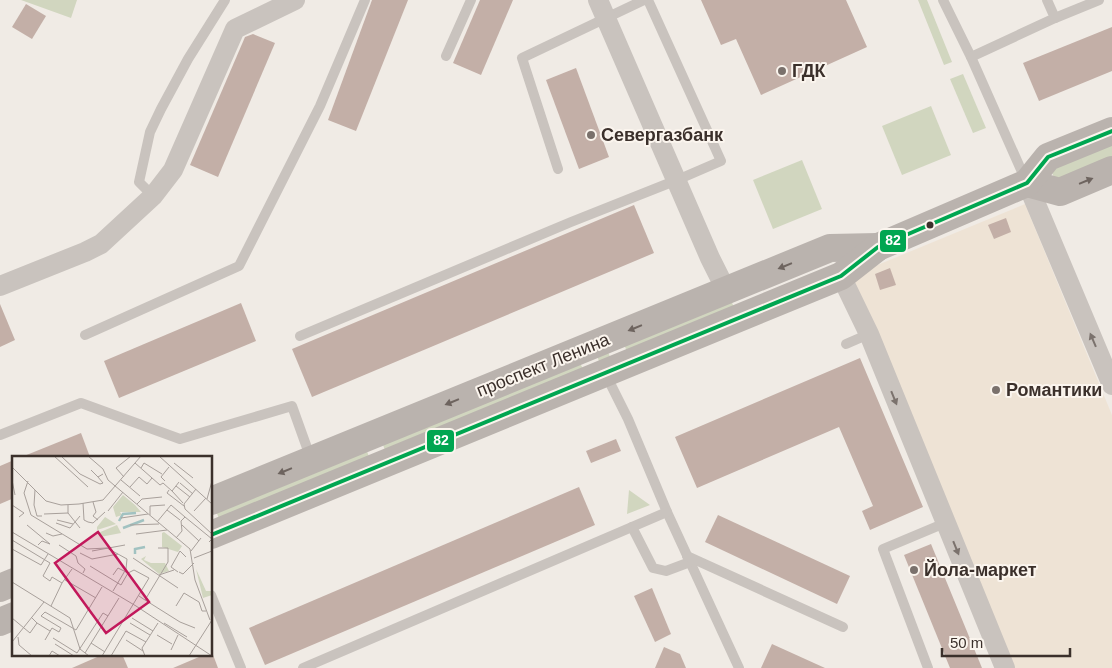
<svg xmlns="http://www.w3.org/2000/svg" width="1112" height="668" viewBox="0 0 1112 668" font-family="Helvetica,sans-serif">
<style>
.green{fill:#d1d6bf}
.plaza{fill:#eee3d5}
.building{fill:#c3afa7}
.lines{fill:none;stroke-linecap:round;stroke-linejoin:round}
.service{stroke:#c9c3be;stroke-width:10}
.minor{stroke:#c9c3be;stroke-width:20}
.secondary{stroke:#bab3ae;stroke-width:28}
.bus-1-casing{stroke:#fbf5ee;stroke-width:8}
.bus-1{stroke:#00a651;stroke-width:4}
.oneway{fill:#6e645f}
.oneway2{fill:#7b726d}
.poi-dot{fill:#7a716c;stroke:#fbf5ee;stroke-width:2}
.bus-dot{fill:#3b302b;stroke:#fbf5ee;stroke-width:2}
.labels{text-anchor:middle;stroke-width:4;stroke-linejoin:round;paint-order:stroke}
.poi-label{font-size:18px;font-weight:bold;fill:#3b302b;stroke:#fbf5ee;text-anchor:start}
.street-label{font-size:18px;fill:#3b302b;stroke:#fbf5ee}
.inset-river{fill:none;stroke:#a1c2c1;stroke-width:2.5}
.inset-road{fill:none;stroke:#a8a09b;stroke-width:1}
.view{fill:#c2185b;fill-opacity:0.15;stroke:#c2185b;stroke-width:2.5}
.inset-edge{fill:none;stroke:#3b302b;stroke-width:2.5}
.line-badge{stroke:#fbf5ee;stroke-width:2}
.badge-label{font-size:14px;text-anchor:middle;font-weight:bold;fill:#fff}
</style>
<rect width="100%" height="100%" fill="#f0ebe5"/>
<g class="green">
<polygon points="21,0 77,0 71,18"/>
<polygon points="918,0 927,0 952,62 944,65"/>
<polygon points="963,74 986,128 973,133 950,79"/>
<polygon points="931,106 951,155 902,175 882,126"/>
<polygon points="1112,144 1112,157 1055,180 1051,170"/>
<polygon points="802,160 822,209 773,229 753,180"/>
<polygon points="730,297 734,308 627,352 624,344 608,352 611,359 600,364 596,353"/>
<polygon points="579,361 584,371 386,453 382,442"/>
<polygon points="366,449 370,459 220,521 216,511"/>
<polygon points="629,490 650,505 627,514"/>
</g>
<polygon class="plaza" points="1025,204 1112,415 1112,668 1012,668 851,276"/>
<g class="building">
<polygon points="372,0 408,0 356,131 328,120"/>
<polygon points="480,0 513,0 481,75 453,63"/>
<polygon points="701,0 846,0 867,47 761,95 736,39 721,45"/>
<polygon points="26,4 46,16 32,39 12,27"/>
<polygon points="1112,27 1112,71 1039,101 1023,63"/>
<polygon points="253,34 275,43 218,177 190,165 245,37"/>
<polygon points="576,68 609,157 579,169 546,80"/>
<polygon points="634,205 654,253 312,397 292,349"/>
<polygon points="1006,218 1011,232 994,239 988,225"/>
<polygon points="890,268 896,285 880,290 875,274"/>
<polygon points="241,303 256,341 119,398 104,361"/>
<polygon points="0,304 15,340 0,347"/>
<polygon points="860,358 923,507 870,530 862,511 873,506 839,427 697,488 675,437"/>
<polygon points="81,433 90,457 24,457 24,456"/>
<polygon points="616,439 621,451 591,463 586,451"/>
<polygon points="14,460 14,498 0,504 0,466"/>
<polygon points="579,487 595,525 265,665 249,628"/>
<polygon points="718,515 850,576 837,604 705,542"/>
<polygon points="931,544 982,668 950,668 904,555"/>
<polygon points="652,588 671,634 655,642 634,596"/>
<polygon points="772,644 825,668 761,668"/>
<polygon points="664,647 680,654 686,668 655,668"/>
<polygon points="212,652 218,668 173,668 206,654 211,654"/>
<polygon points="104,654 122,654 128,668 72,668"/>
</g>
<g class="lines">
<g class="service">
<polyline points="943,0 971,57 1026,181"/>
<polyline points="1055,18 1099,0"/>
<polyline points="446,56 471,0"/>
<polyline points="971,57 1055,18 1047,0"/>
<polyline points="558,169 522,58 644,0"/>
<polyline points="153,196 139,182 150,132 161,109 188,59 225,0"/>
<polyline points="85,335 239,266 320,106 365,0"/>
<polyline points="300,336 571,222 677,180 721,161 648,0"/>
<polyline points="846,344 869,334"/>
<polyline points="605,373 628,419 667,512 739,668"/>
<polyline points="0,435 81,403 180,439 292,406 311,459"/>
<polyline points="632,527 653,568 666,571 690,562"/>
<polyline points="687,556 843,627"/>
<polyline points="211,595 241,668"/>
<polyline points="303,668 667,512"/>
<polyline points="928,668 883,549 945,523"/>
</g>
<g class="minor">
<polyline points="598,0 710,258 726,290"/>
<polyline points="1027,183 1112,385"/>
<polyline points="841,276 869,334 1005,668"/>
<polyline points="0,286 85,252 101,244 153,196 173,170 235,29 295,0"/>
</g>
<g class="secondary">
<polyline points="1027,183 1060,192 1112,170"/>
<polyline points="211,501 830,248 878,247"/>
<polyline points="211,535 841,276 878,247 1027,183 1048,157 1112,131"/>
<polyline points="0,588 14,582"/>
<polyline points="0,622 14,616"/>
</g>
<defs>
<polyline id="bus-1" points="211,535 841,276 878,247 1027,183 1048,157 1112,131"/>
</defs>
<use href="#bus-1" class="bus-1-casing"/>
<use href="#bus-1" class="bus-1"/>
</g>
<defs><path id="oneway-solid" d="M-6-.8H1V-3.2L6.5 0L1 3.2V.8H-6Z" transform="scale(1.25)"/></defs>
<g class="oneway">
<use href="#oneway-solid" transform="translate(1086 181) rotate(-22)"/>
<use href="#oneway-solid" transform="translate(785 266) rotate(158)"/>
<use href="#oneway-solid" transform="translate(635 328) rotate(158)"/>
<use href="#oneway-solid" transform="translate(452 402) rotate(158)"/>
<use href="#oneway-solid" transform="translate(285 471) rotate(158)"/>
</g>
<g class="oneway2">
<use href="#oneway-solid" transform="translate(1093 340) rotate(-113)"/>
<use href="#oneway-solid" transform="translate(894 398) rotate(68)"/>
<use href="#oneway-solid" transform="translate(956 548) rotate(68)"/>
</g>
<g class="poi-dot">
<circle cx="782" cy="71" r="5"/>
<circle cx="591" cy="135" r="5"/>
<circle cx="996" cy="390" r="5"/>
<circle cx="914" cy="570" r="5"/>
</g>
<circle class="bus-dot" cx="930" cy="225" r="4.5"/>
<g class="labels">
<g class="poi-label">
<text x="792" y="77">ГДК</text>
<text x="601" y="141">Севергазбанк</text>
<text x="1006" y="396">Романтики</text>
<text x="924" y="576">Йола-маркет</text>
</g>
<g class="street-label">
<text transform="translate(543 365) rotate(-22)" y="6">проспект Ленина</text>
</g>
</g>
<g transform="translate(12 456)">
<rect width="200" height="200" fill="#f0ebe5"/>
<path d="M 111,39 L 123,49 L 129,56 L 108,56 L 110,59 L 104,61 L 101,51 ZM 93,61 L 104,68 L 85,74 L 85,71 ZM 105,69 L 109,77 L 88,81 L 86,77 ZM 152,76 L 170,90 L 166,96 L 150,91 L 150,77 ZM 134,100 L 132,104 L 139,107 L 153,107 L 157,115 L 147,118 L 129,103 ZM 184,113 L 194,135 L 200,135 L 200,139 L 191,142 Z" fill="#d1d6bf"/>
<path class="inset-river" d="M 107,65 L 111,58 L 124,57M 111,72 L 132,64M 123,98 L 123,93 L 133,91"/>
<path class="inset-road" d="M 42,0 L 76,31M 49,0 L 68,18 L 88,28 L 91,27 L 86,21M 76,0 L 91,13 L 96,24 L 178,93 L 183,124 L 198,164M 147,0 L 200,48M 123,7 L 148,29 L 151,27 L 160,35M 162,7 L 181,22M 0,11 L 34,45 L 49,49 L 67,48 L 91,44 L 129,0M 129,12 L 132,7 L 150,18M 79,14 L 86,21 L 91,18M 112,21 L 104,12 L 119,0M 0,24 L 3,39M 109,24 L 128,40M 16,25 L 12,37 L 19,59 L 75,93 L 95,92 L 115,103 L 114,113 L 101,135M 153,25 L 149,21 L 157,11M 167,26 L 160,35 L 171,47M 168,27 L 181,38M 164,30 L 178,41M 118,31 L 127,21 L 135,28 L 140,22M 184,33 L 172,48 L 173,53 L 200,78M 23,34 L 22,49 L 25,60 L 30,60M 157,34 L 155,37 L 172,50M 195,43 L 200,25M 81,46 L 84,56 L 81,60 L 86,64M 71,47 L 72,64 L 76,66 L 81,67 L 93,56M 125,48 L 130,43 L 150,41M 0,49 L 12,57 L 7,61M 56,49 L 56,57 L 68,72M 155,54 L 168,64M 96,55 L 111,36M 182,55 L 194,42M 32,58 L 56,57M 138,59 L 138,50 L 153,49M 109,62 L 136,58M 45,64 L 61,68M 145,66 L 159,49 L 173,61M 44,67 L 58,72 L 68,60M 15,69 L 38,88 L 30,85 L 26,89M 118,69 L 147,68M 170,69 L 187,85M 0,76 L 124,150 L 200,200M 34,77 L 41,80 L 50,78M 124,78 L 155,74M 164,82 L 170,75 L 169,65 L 173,61 L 200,83 L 197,86M 0,84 L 38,107 L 31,120 L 38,125 L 40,121 L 50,127 L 60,113M 47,89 L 64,100 L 66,107 L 73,113 L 71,117M 0,93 L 29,109 L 36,98M 80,95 L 113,89M 179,95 L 189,82M 68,97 L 80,103 L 106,98M 121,102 L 166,132M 182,102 L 200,95M 78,110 L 109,129 L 116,117 L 122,114 L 137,122 L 90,200M 166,116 L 159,111 L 168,95 L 174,101M 167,116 L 171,118 L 182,107M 101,119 L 106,112 L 114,116M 147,119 L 162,114M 53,124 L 84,142M 0,126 L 58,162 L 68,193 L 77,200M 127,140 L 133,144 L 156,106 L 156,92 L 146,92M 133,144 L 168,166 L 183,172M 39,150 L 50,127M 164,150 L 172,137 L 187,146 L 190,155 L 194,155M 0,162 L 18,177 L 25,167 L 19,161M 120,162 L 141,175M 25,167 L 38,175M 118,167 L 138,179M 152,167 L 175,181M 145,179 L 160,188M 6,181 L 7,189 L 20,200M 41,182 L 65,197 L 91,157 L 96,160M 33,184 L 40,172 L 47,176 L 49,172 L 29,160 L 33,156 L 64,174 L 90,131M 114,184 L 131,195M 0,186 L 32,146M 79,187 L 93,196M 43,188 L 62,200M 159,194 L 166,179M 73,197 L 107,142M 37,200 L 40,195 L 48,200M 99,200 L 114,175 L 134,186M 133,200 L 130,192 L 146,167M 177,200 L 200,164"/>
<path class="view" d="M 86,76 L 137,146 L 94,177 L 43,107 Z"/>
<rect width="200" height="200" class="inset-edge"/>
</g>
<g class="line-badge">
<rect x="879" y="229" width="28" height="24" rx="5" fill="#00a651"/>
<rect x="426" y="429" width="29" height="24" rx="5" fill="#00a651"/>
</g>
<g class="badge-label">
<text x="893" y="245">82</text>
<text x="441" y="445">82</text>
</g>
<path d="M942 648v8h128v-8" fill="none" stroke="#3b302b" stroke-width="2.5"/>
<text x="950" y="648" font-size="15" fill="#3b302b" stroke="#fbf5ee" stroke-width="4" paint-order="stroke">50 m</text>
</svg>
